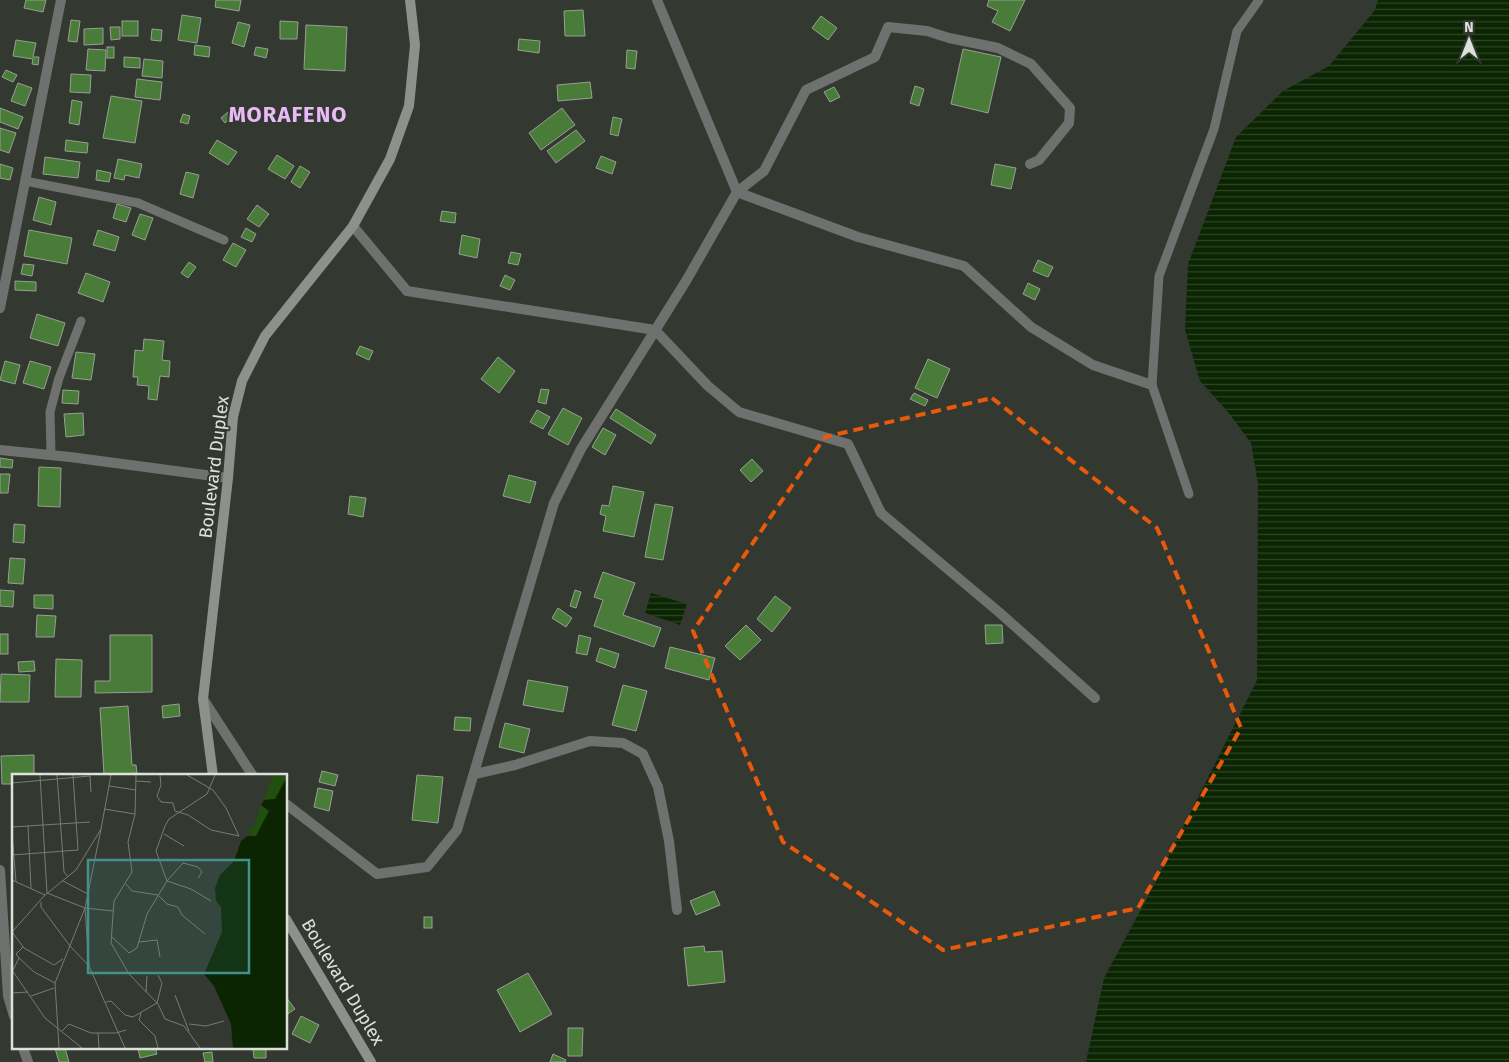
<svg xmlns="http://www.w3.org/2000/svg" width="1509" height="1062" viewBox="0 0 1509 1062" font-family="'Fira Sans',sans-serif">
<style>
.water{fill:url(#water-rules)}
.building{fill:#497c38;stroke:#989f95}
.lines{fill:none;stroke-linecap:round;stroke-linejoin:round}
.lane{stroke:#6e716d;stroke-width:9}
.street{stroke:#6e716d;stroke-width:10}
.secondary{stroke:#8c918b;stroke-width:10}
.marked{fill:none;stroke:#e8590c;stroke-width:4;stroke-dasharray:10 6;stroke-linejoin:round}
.labels{text-anchor:middle;stroke-width:4;stroke-linejoin:round;paint-order:stroke}
.street-label{font-size:18px;fill:#dde1dc;stroke:#333931}
.district-label{font-size:22px;font-weight:bold;letter-spacing:1px;fill:#e9b9f8;stroke:#333931}
.inset-road{fill:none;stroke:#777c75;stroke-width:1}
.view{fill:#42918a;fill-opacity:0.15;stroke:#42918a;stroke-width:2.5}
.inset-edge{fill:none;stroke:#dde1dc;stroke-width:2.5}
</style>
<defs>
<pattern id="water-rules" width="6" height="5" patternUnits="userSpaceOnUse" patternTransform="scale(1.25)"><rect width="6" height="5" fill="#0b2502"/><path d="M0 2.5h6" fill="none" stroke="#2e4426"/></pattern>
</defs>
<rect width="100%" height="100%" fill="#333931"/>
<g class="water">
<polygon points="1378,0 1509,0 1509,1062 1086,1062 1104,978 1153,887 1257,680 1258,484 1251,443 1228,412 1200,381 1185,330 1188,264 1236,137 1283,91 1329,66 1375,10"/>
<polygon points="651,593 687,604 680,625 645,613"/>
</g>
<g class="building">
<polygon points="26,0 46,0 43,12 24,8"/>
<polygon points="216,0 241,0 239,11 215,7"/>
<polygon points="989,0 1025,0 1010,31 992,22 998,11 987,6"/>
<polygon points="583,10 585,36 565,36 564,11"/>
<polygon points="182,15 201,18 197,43 178,40"/>
<polygon points="821,16 837,28 828,40 812,28"/>
<polygon points="71,20 80,21 77,42 68,41"/>
<rect x="122" y="21" width="16" height="15"/>
<polygon points="280,21 298,22 297,39 280,39"/>
<polygon points="238,22 250,25 244,47 232,43"/>
<polygon points="306,25 347,27 345,71 304,69"/>
<polygon points="110,27 120,27 120,39 111,40"/>
<polygon points="103,28 103,44 84,45 84,29"/>
<polygon points="152,29 162,30 161,41 151,40"/>
<polygon points="519,39 540,41 539,53 518,50"/>
<polygon points="16,40 36,43 33,57 39,57 38,65 32,64 33,59 13,56"/>
<polygon points="195,45 210,47 209,57 194,55"/>
<rect x="107" y="47" width="7" height="11"/>
<polygon points="256,47 268,49 266,58 254,55"/>
<polygon points="88,49 106,50 105,71 86,70"/>
<polygon points="963,49 1001,57 988,113 951,104"/>
<polygon points="627,50 637,51 635,69 626,68"/>
<polygon points="124,57 140,58 140,68 124,67"/>
<polygon points="144,59 163,61 162,78 142,76"/>
<polygon points="6,70 17,75 13,82 2,77"/>
<polygon points="71,74 91,75 90,93 70,92"/>
<polygon points="137,79 162,82 160,100 135,97"/>
<polygon points="590,82 592,98 558,101 557,85"/>
<polygon points="18,83 32,88 25,106 11,101"/>
<polygon points="915,86 924,89 919,106 910,103"/>
<polygon points="834,87 840,97 830,102 824,92"/>
<polygon points="111,96 142,101 135,143 103,138"/>
<polygon points="72,100 82,102 79,125 69,123"/>
<polygon points="0,108 23,117 18,129 0,122"/>
<polygon points="562,108 575,125 541,150 529,133"/>
<polygon points="228,112 232,116 225,123 221,118"/>
<polygon points="183,114 190,116 188,124 180,122"/>
<polygon points="613,117 622,119 618,136 610,134"/>
<polygon points="0,128 16,133 9,153 0,150"/>
<polygon points="576,130 585,141 556,163 547,151"/>
<polygon points="66,140 88,143 87,153 65,151"/>
<polygon points="217,140 237,152 228,165 209,153"/>
<polygon points="277,155 294,166 285,179 268,169"/>
<polygon points="601,156 616,162 612,174 596,168"/>
<polygon points="45,157 80,162 78,178 43,174"/>
<polygon points="118,159 142,164 139,178 125,175 124,180 114,178"/>
<polygon points="0,164 13,168 10,180 0,178"/>
<polygon points="995,164 1016,168 1011,189 991,185"/>
<polygon points="300,166 310,172 300,188 291,182"/>
<polygon points="97,170 111,173 109,182 96,180"/>
<polygon points="186,172 199,175 193,198 180,194"/>
<polygon points="39,197 56,202 51,225 33,220"/>
<polygon points="117,204 131,208 126,222 113,218"/>
<polygon points="257,205 269,214 259,227 247,219"/>
<polygon points="442,211 456,213 455,223 440,221"/>
<polygon points="140,214 153,218 145,240 132,235"/>
<polygon points="246,228 256,234 252,242 241,237"/>
<polygon points="29,230 72,238 67,264 24,256"/>
<polygon points="98,230 119,237 115,251 93,245"/>
<polygon points="462,235 480,239 477,258 459,254"/>
<polygon points="233,243 246,250 236,267 223,260"/>
<polygon points="511,252 521,254 518,265 508,263"/>
<polygon points="1038,260 1053,267 1048,277 1033,271"/>
<polygon points="189,262 196,267 188,278 181,273"/>
<polygon points="23,264 34,265 32,276 21,274"/>
<polygon points="86,273 110,282 103,302 78,293"/>
<polygon points="505,275 515,280 510,290 500,286"/>
<polygon points="15,281 36,282 36,291 15,290"/>
<polygon points="1028,283 1040,289 1035,300 1023,294"/>
<polygon points="37,314 65,323 58,346 30,338"/>
<polygon points="144,339 164,341 162,360 170,361 169,377 160,376 157,400 148,399 149,386 137,385 138,377 133,377 135,350 143,351"/>
<polygon points="360,346 373,351 369,360 356,354"/>
<polygon points="76,352 95,354 91,380 72,378"/>
<polygon points="498,357 515,371 499,393 481,379"/>
<polygon points="928,359 950,369 937,398 915,388"/>
<polygon points="5,361 20,365 15,384 0,380"/>
<polygon points="30,361 51,367 44,389 23,383"/>
<polygon points="541,389 549,390 546,404 538,402"/>
<polygon points="63,390 79,391 78,404 62,403"/>
<polygon points="914,393 928,400 925,406 910,399"/>
<polygon points="563,408 582,418 568,445 548,434"/>
<polygon points="616,409 656,435 651,444 610,418"/>
<polygon points="537,410 550,417 543,429 530,422"/>
<polygon points="83,413 84,435 66,437 64,414"/>
<polygon points="603,428 616,435 605,455 592,447"/>
<polygon points="0,458 13,460 12,468 0,467"/>
<polygon points="752,459 763,471 751,482 740,470"/>
<polygon points="39,467 61,468 60,507 38,506"/>
<polygon points="0,474 10,474 8,493 0,493"/>
<polygon points="509,475 536,482 530,503 503,496"/>
<polygon points="613,486 644,492 634,537 603,531 606,516 600,514 602,505 609,506"/>
<polygon points="350,496 366,498 363,517 348,514"/>
<polygon points="655,504 673,507 663,560 645,557"/>
<polygon points="14,524 25,525 24,543 13,542"/>
<polygon points="10,558 25,559 23,584 8,583"/>
<polygon points="603,572 635,583 623,615 661,628 654,647 594,626 603,600 594,597"/>
<polygon points="0,590 14,591 13,607 0,606"/>
<polygon points="575,590 581,592 576,608 570,606"/>
<polygon points="34,595 53,595 53,609 34,608"/>
<polygon points="775,596 791,608 772,632 757,619"/>
<polygon points="558,608 572,618 566,627 552,618"/>
<polygon points="37,615 56,616 54,637 36,637"/>
<polygon points="746,625 761,640 740,660 725,646"/>
<polygon points="985,625 1002,625 1003,643 986,644"/>
<rect x="0" y="634" width="8" height="20"/>
<polygon points="110,635 152,635 152,692 95,693 95,681 110,681"/>
<polygon points="579,635 591,638 587,655 576,653"/>
<polygon points="670,647 715,658 709,680 665,668"/>
<polygon points="600,648 619,654 615,668 596,661"/>
<polygon points="56,659 82,660 81,697 55,697"/>
<polygon points="34,661 35,671 19,672 18,662"/>
<polygon points="1,674 30,675 29,702 0,702"/>
<polygon points="528,680 568,687 563,712 523,705"/>
<polygon points="623,685 647,691 636,731 612,725"/>
<polygon points="179,704 180,716 163,718 162,706"/>
<polygon points="128,706 132,765 136,765 137,773 104,775 100,708"/>
<polygon points="455,717 471,718 470,731 454,730"/>
<polygon points="505,723 530,729 524,753 499,747"/>
<polygon points="34,755 34,776 14,776 14,784 2,784 1,756"/>
<polygon points="322,771 338,775 335,786 319,782"/>
<polygon points="417,775 443,777 438,823 412,820"/>
<polygon points="318,788 333,791 329,811 314,807"/>
<polygon points="714,891 720,905 696,915 690,901"/>
<rect x="424" y="917" width="8" height="11"/>
<polygon points="704,946 705,952 722,951 725,982 688,986 684,948"/>
<polygon points="528,973 552,1014 520,1032 497,990"/>
<polygon points="286,997 295,1009 286,1015"/>
<polygon points="301,1016 319,1025 310,1043 292,1034"/>
<polygon points="568,1028 583,1028 582,1056 568,1056"/>
<polygon points="55,1048 65,1048 69,1062 59,1062"/>
<polygon points="138,1048 155,1048 157,1054 140,1058"/>
<polygon points="253,1048 266,1048 266,1058 254,1058"/>
<polygon points="212,1052 213,1062 205,1062 203,1053"/>
<polygon points="553,1054 566,1060 565,1062 550,1062"/>
</g>
<g class="lines">
<g class="lane">
<polyline points="25,181 138,203 224,240"/>
<polyline points="51,455 50,412 59,378 81,321"/>
<polyline points="1189,494 1152,385 1159,276 1214,129 1237,31 1259,0"/>
</g>
<g class="street">
<polyline points="737,192 764,171 806,90 875,57 888,27 927,31 949,38 998,48 1031,64 1070,108 1069,123 1039,160 1030,164"/>
<polyline points="737,192 858,237 964,266 1031,327 1093,365 1152,385"/>
<polyline points="353,226 407,291 655,330 708,386 739,412 848,444 881,513 1000,613 1095,698"/>
<polyline points="0,308 61,0"/>
<polyline points="0,450 70,457 228,478"/>
<polyline points="203,699 253,776"/>
<polyline points="475,774 515,765 590,741 623,743 643,754 658,787 669,841 677,910"/>
<polyline points="286,804 377,874 427,867 457,830 554,503 581,449 686,281 737,192 657,0"/>
<polyline points="0,870 8,996 14,1016"/>
<polyline points="23,1048 28,1062"/>
</g>
<g class="secondary">
<polyline points="213,776 203,699 228,478 233,417 242,381 265,336 353,226 390,159 409,106 415,45 410,0"/>
<polyline points="286,919 371,1062"/>
</g>
</g>
<path class="marked" d="M 992,398 L 1157,528 L 1241,728 L 1138,908 L 943,950 L 783,842 L 693,631 L 825,437 Z"/>
<g class="labels">
<g class="street-label">
<text transform="translate(214 467) rotate(-83)" y="6">Boulevard Duplex</text>
<text transform="translate(343 982) rotate(59)" y="6">Boulevard Duplex</text>
</g>
<g class="district-label">
<text x="288" y="122">MORAFENO</text>
</g>
</g>
<g transform="translate(12 774)">
<rect width="275" height="275" fill="#333931"/>
<path d="M 261,1 L 275,3 L 263,25 L 252,26 ZM 249,31 L 257,37 L 244,62 L 240,63 L 236,55 L 243,51 Z" fill="#214f0d"/>
<path d="M 275,3 L 275,274 L 221,274 L 219,250 L 202,212 L 192,200 L 210,158 L 209,133 L 204,127 L 203,114 L 208,101 L 222,87 L 229,67 L 235,62 L 244,62 L 257,37 L 249,31 L 252,26 L 263,25 Z" fill="#0b2502"/>
<path class="inset-road" d="M 28,1 L 35,119 L 73,134 L 101,137M 45,1 L 52,98 L 56,103M 124,1 L 123,40 L 116,68 L 120,98 L 102,127 L 99,169 L 117,200 L 146,230 L 153,245 L 172,252 L 188,274M 148,1 L 149,11 L 145,22 L 149,28 L 161,29 L 163,37 L 176,41 L 199,56 L 227,62 L 214,34 L 201,16 L 175,1M 124,7 L 139,8M 0,9 L 78,2 L 79,18M 97,12 L 124,16M 92,35 L 123,40M 16,52 L 19,114M 0,53 L 78,48M 0,59 L 4,108M 152,60 L 172,72M 0,81 L 66,76 L 61,1M 186,104 L 190,98 L 186,93 L 171,89 L 155,107 L 179,115 L 199,127M 0,106 L 33,121M 51,107 L 76,120M 114,110 L 120,117 L 146,121 L 155,130 L 166,133 L 170,141 L 193,160M 29,128 L 29,133 L 58,172 L 77,192M 73,134 L 77,192 L 113,274M 0,158 L 33,121 L 64,96 L 89,55 L 99,1M 0,158 L 12,174 L 42,191 L 51,185M 100,163 L 117,179 L 125,174 L 135,140 L 155,107 L 144,77 L 153,52 L 157,45 L 195,20 L 203,1M 127,168 L 145,166 L 148,183M 7,184 L 22,198 L 43,209M 0,196 L 33,244 L 70,274M 1,196 L 7,184 L 4,180 L 11,173M 134,218 L 135,202M 0,219 L 16,218M 163,221 L 177,257M 19,222 L 42,214M 94,228 L 99,227 L 113,241 L 121,243 L 145,229 L 150,209 L 146,201M 129,239 L 127,246 L 143,262 L 146,274M 177,250 L 194,252 L 212,247M 50,257 L 57,250 L 79,259 L 104,259 L 114,256M 86,259 L 87,274M 47,274 L 43,209 L 73,134 L 89,55"/>
<path class="view" d="M 76,86 L 237,86 L 237,199 L 76,199 Z"/>
<rect width="275" height="275" class="inset-edge"/>
</g>
<g transform="translate(1469 40)" stroke="#333931" stroke-width="4" paint-order="stroke">
<path d="M0-4L9 19L0 12L-9 19Z" fill="#dde1dc"/>
<text y="-8" font-size="14" font-weight="bold" text-anchor="middle" fill="#dde1dc">N</text>
</g>
</svg>
